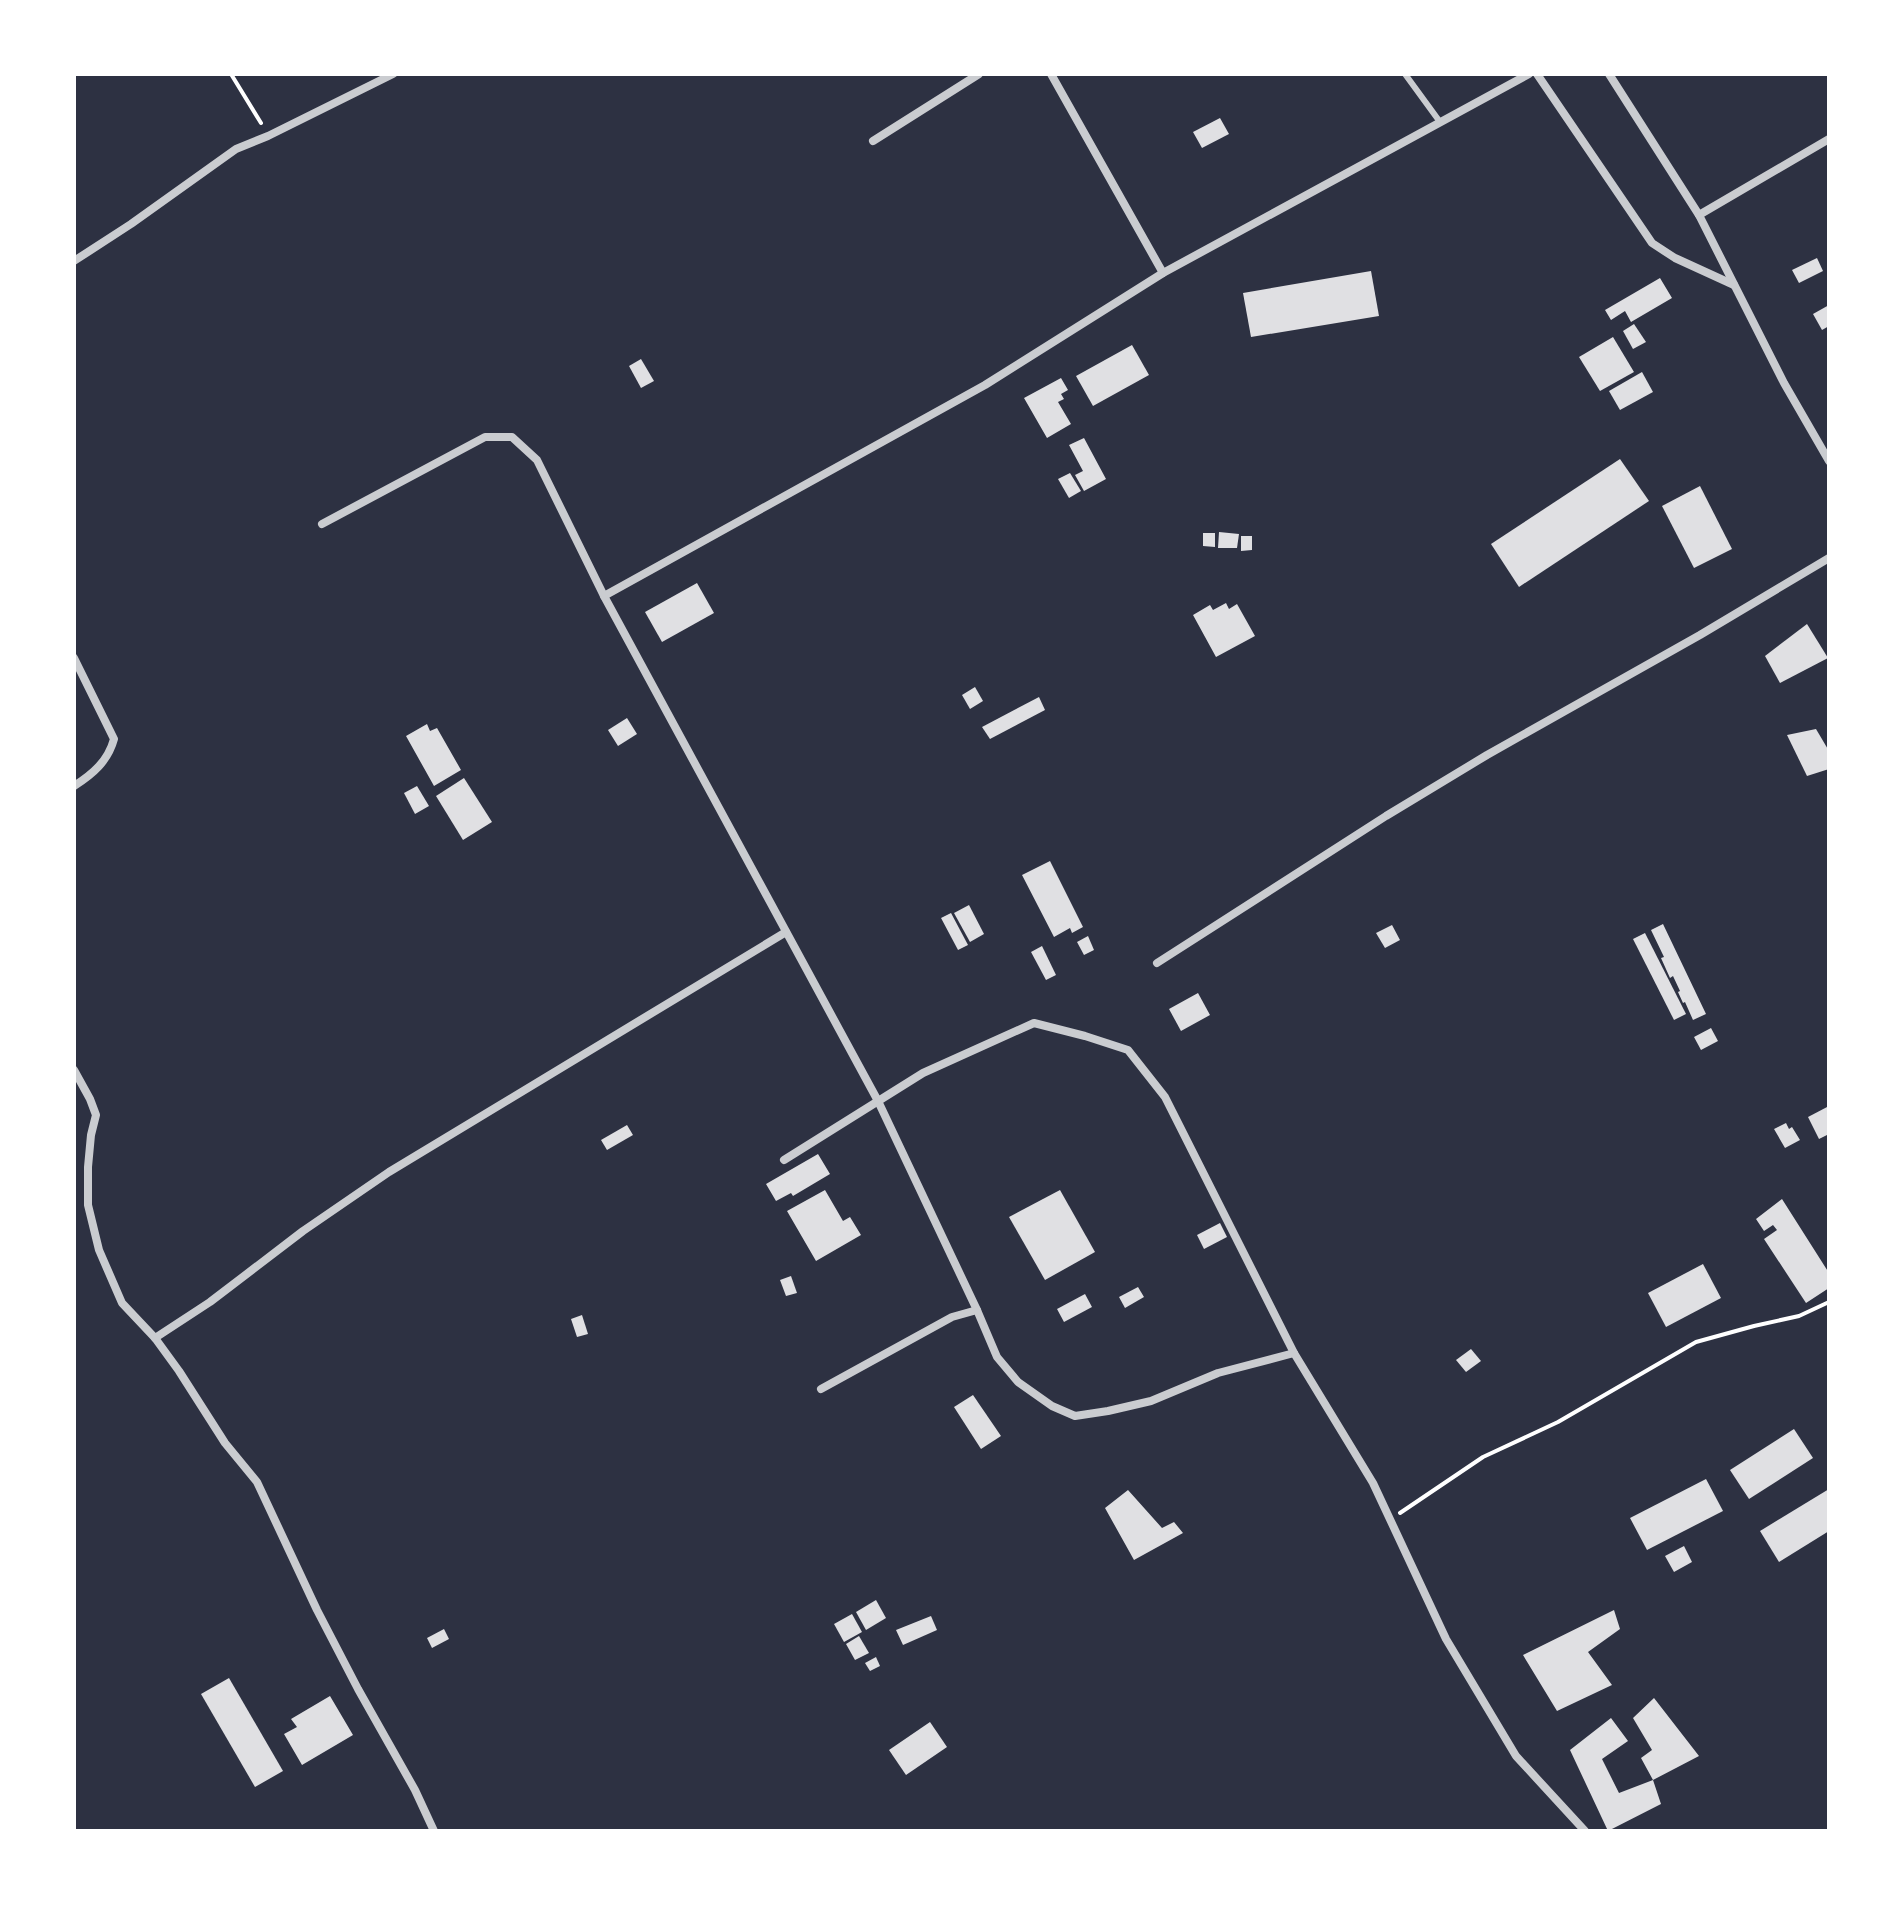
<svg xmlns="http://www.w3.org/2000/svg" width="1903" height="1905" viewBox="0 0 1903 1905" font-family="Karla,sans-serif">
<style>
.building{fill:#e0e0e3}
.lines{fill:none;stroke-linecap:round;stroke-linejoin:round}
.path{stroke:#fff;stroke-width:4}
.service{stroke:#caccd0;stroke-width:6}
.minor{stroke:#caccd0;stroke-width:8}
</style>
<rect width="100%" height="100%" fill="#2d3142"/>
<g class="building">
<polygon points="1220,118 1229,134 1202,148 1193,132"/>
<polygon points="1817,258 1823,271 1799,283 1792,270"/>
<polygon points="1371,271 1379,316 1251,337 1243,293"/>
<polygon points="1660,278 1672,298 1631,322 1625,311 1611,320 1605,310"/>
<polygon points="1829,305 1829,326 1822,330 1813,314"/>
<polygon points="1634,324 1646,342 1633,349 1623,331"/>
<polygon points="1613,337 1634,372 1600,391 1579,357"/>
<polygon points="1132,345 1149,375 1093,406 1076,376"/>
<polygon points="641,359 654,381 641,388 629,366"/>
<polygon points="1642,372 1653,392 1620,410 1609,391"/>
<polygon points="1061,378 1068,390 1061,394 1064,399 1058,402 1071,424 1047,438 1024,398"/>
<polygon points="1084,438 1106,479 1084,491 1075,475 1083,471 1069,445"/>
<polygon points="1620,459 1649,501 1519,587 1491,544"/>
<polygon points="1070,473 1081,491 1069,498 1058,479"/>
<polygon points="1700,486 1732,549 1694,568 1662,506"/>
<polygon points="1219,532 1239,534 1237,548 1218,548"/>
<polygon points="1203,533 1215,533 1215,547 1203,546"/>
<polygon points="1241,536 1252,536 1252,550 1241,551"/>
<polygon points="697,583 714,613 662,642 645,612"/>
<polygon points="1226,603 1229,609 1237,604 1255,636 1216,657 1193,615 1210,605 1213,610"/>
<polygon points="1807,624 1828,658 1780,683 1765,656"/>
<polygon points="975,687 983,701 970,709 962,695"/>
<polygon points="1039,697 1045,710 990,739 982,727"/>
<polygon points="627,718 637,734 618,746 608,730"/>
<polygon points="427,724 430,731 437,728 461,770 434,786 406,736"/>
<polygon points="1816,729 1829,751 1829,769 1807,776 1787,735"/>
<polygon points="464,778 492,822 463,840 436,796"/>
<polygon points="417,786 429,806 415,814 404,793"/>
<polygon points="1050,861 1083,927 1072,933 1070,928 1054,937 1022,875"/>
<polygon points="969,905 984,934 970,942 954,913"/>
<polygon points="951,913 968,945 958,950 941,918"/>
<polygon points="1663,924 1706,1014 1693,1020 1685,1002 1683,1003 1678,992 1680,991 1673,976 1670,978 1661,958 1664,957 1651,930"/>
<polygon points="1392,925 1400,940 1385,948 1376,933"/>
<polygon points="1645,933 1686,1014 1674,1020 1633,939"/>
<polygon points="1088,936 1094,950 1084,955 1077,942"/>
<polygon points="1042,946 1056,975 1046,980 1031,952"/>
<polygon points="1198,993 1210,1015 1181,1031 1169,1009"/>
<polygon points="1711,1028 1718,1041 1701,1050 1694,1037"/>
<polygon points="1829,1106 1829,1134 1819,1139 1808,1117"/>
<polygon points="1786,1123 1789,1129 1792,1127 1800,1140 1785,1148 1774,1129"/>
<polygon points="627,1125 633,1135 607,1150 601,1140"/>
<polygon points="818,1154 830,1174 793,1196 791,1193 776,1201 766,1184"/>
<polygon points="825,1190 843,1221 850,1217 861,1235 816,1261 787,1211"/>
<polygon points="1060,1190 1095,1252 1045,1280 1009,1217"/>
<polygon points="1782,1199 1829,1273 1829,1288 1806,1303 1764,1239 1777,1230 1773,1225 1764,1231 1756,1219"/>
<polygon points="1220,1223 1227,1237 1204,1249 1197,1235"/>
<polygon points="1703,1264 1721,1298 1666,1327 1648,1293"/>
<polygon points="791,1276 797,1293 786,1296 780,1280"/>
<polygon points="1138,1287 1144,1297 1125,1308 1119,1297"/>
<polygon points="1085,1294 1092,1307 1064,1322 1057,1309"/>
<polygon points="582,1315 588,1334 577,1337 571,1319"/>
<polygon points="1471,1349 1481,1361 1466,1372 1456,1360"/>
<polygon points="973,1395 1001,1436 981,1449 954,1407"/>
<polygon points="1794,1429 1813,1458 1749,1499 1730,1470"/>
<polygon points="1706,1479 1723,1511 1647,1550 1630,1518"/>
<polygon points="1829,1489 1829,1531 1779,1562 1760,1531"/>
<polygon points="1128,1490 1162,1528 1174,1522 1183,1533 1134,1560 1105,1508"/>
<polygon points="1684,1546 1692,1562 1674,1572 1665,1556"/>
<polygon points="876,1600 886,1618 866,1630 856,1612"/>
<polygon points="1614,1610 1620,1629 1588,1652 1612,1685 1557,1711 1523,1655"/>
<polygon points="852,1614 862,1632 844,1642 834,1624"/>
<polygon points="931,1616 937,1630 903,1645 896,1630"/>
<polygon points="444,1629 449,1639 432,1648 427,1638"/>
<polygon points="859,1636 869,1653 855,1660 846,1644"/>
<polygon points="876,1657 880,1666 870,1671 865,1663"/>
<polygon points="229,1678 283,1771 255,1787 201,1694"/>
<polygon points="330,1696 353,1735 302,1765 284,1734 297,1727 291,1719"/>
<polygon points="1654,1698 1699,1756 1653,1780 1641,1758 1652,1750 1633,1718"/>
<polygon points="1611,1718 1628,1741 1602,1759 1619,1793 1653,1780 1661,1804 1608,1831 1570,1750"/>
<polygon points="930,1722 947,1747 906,1775 889,1750"/>
</g>
<g class="lines">
<g class="path">
<polyline points="231,74 261,123"/>
<polyline points="1400,1513 1483,1457 1558,1422 1696,1342 1754,1326 1799,1316 1829,1302"/>
</g>
<polyline class="service" points="1405,74 1440,122"/>
<g class="minor">
<polyline points="1051,74 1163,273"/>
<polyline points="1537,74 1652,243 1675,258 1734,285"/>
<polyline points="1609,74 1699,215 1784,383 1829,461"/>
<polyline points="873,141 979,74"/>
<polyline points="1699,215 1829,139"/>
<polyline points="74,261 131,224 236,149 268,136 393,74"/>
<polyline points="322,524 485,437 512,437 537,460 604,596 878,1101 977,1310"/>
<polyline points="604,596 985,385 1163,273 1529,74"/>
<path d="M 74,658 L 114,739 C 108,761 93,774 74,786"/>
<polyline points="1157,963 1386,816 1487,755 1700,635 1829,558"/>
<polyline points="74,1070 90,1099 96,1115 91,1135 88,1167 88,1205 99,1250 122,1303 155,1338 179,1371 225,1443 257,1482 317,1610 358,1689 415,1790 434,1831"/>
<polyline points="784,1160 923,1073 1034,1023 1085,1036 1128,1050 1165,1097 1294,1353"/>
<polyline points="155,1338 210,1302 303,1231 389,1172 786,932"/>
<polyline points="821,1389 952,1317 977,1310 997,1357 1018,1382 1052,1406 1075,1416 1108,1411 1151,1401 1218,1373 1294,1353 1373,1483 1446,1639 1516,1756 1585,1831"/>
</g>
</g>
<rect width="1903" height="1905" fill="none" stroke="#ffffff" stroke-width="152"/>
</svg>
